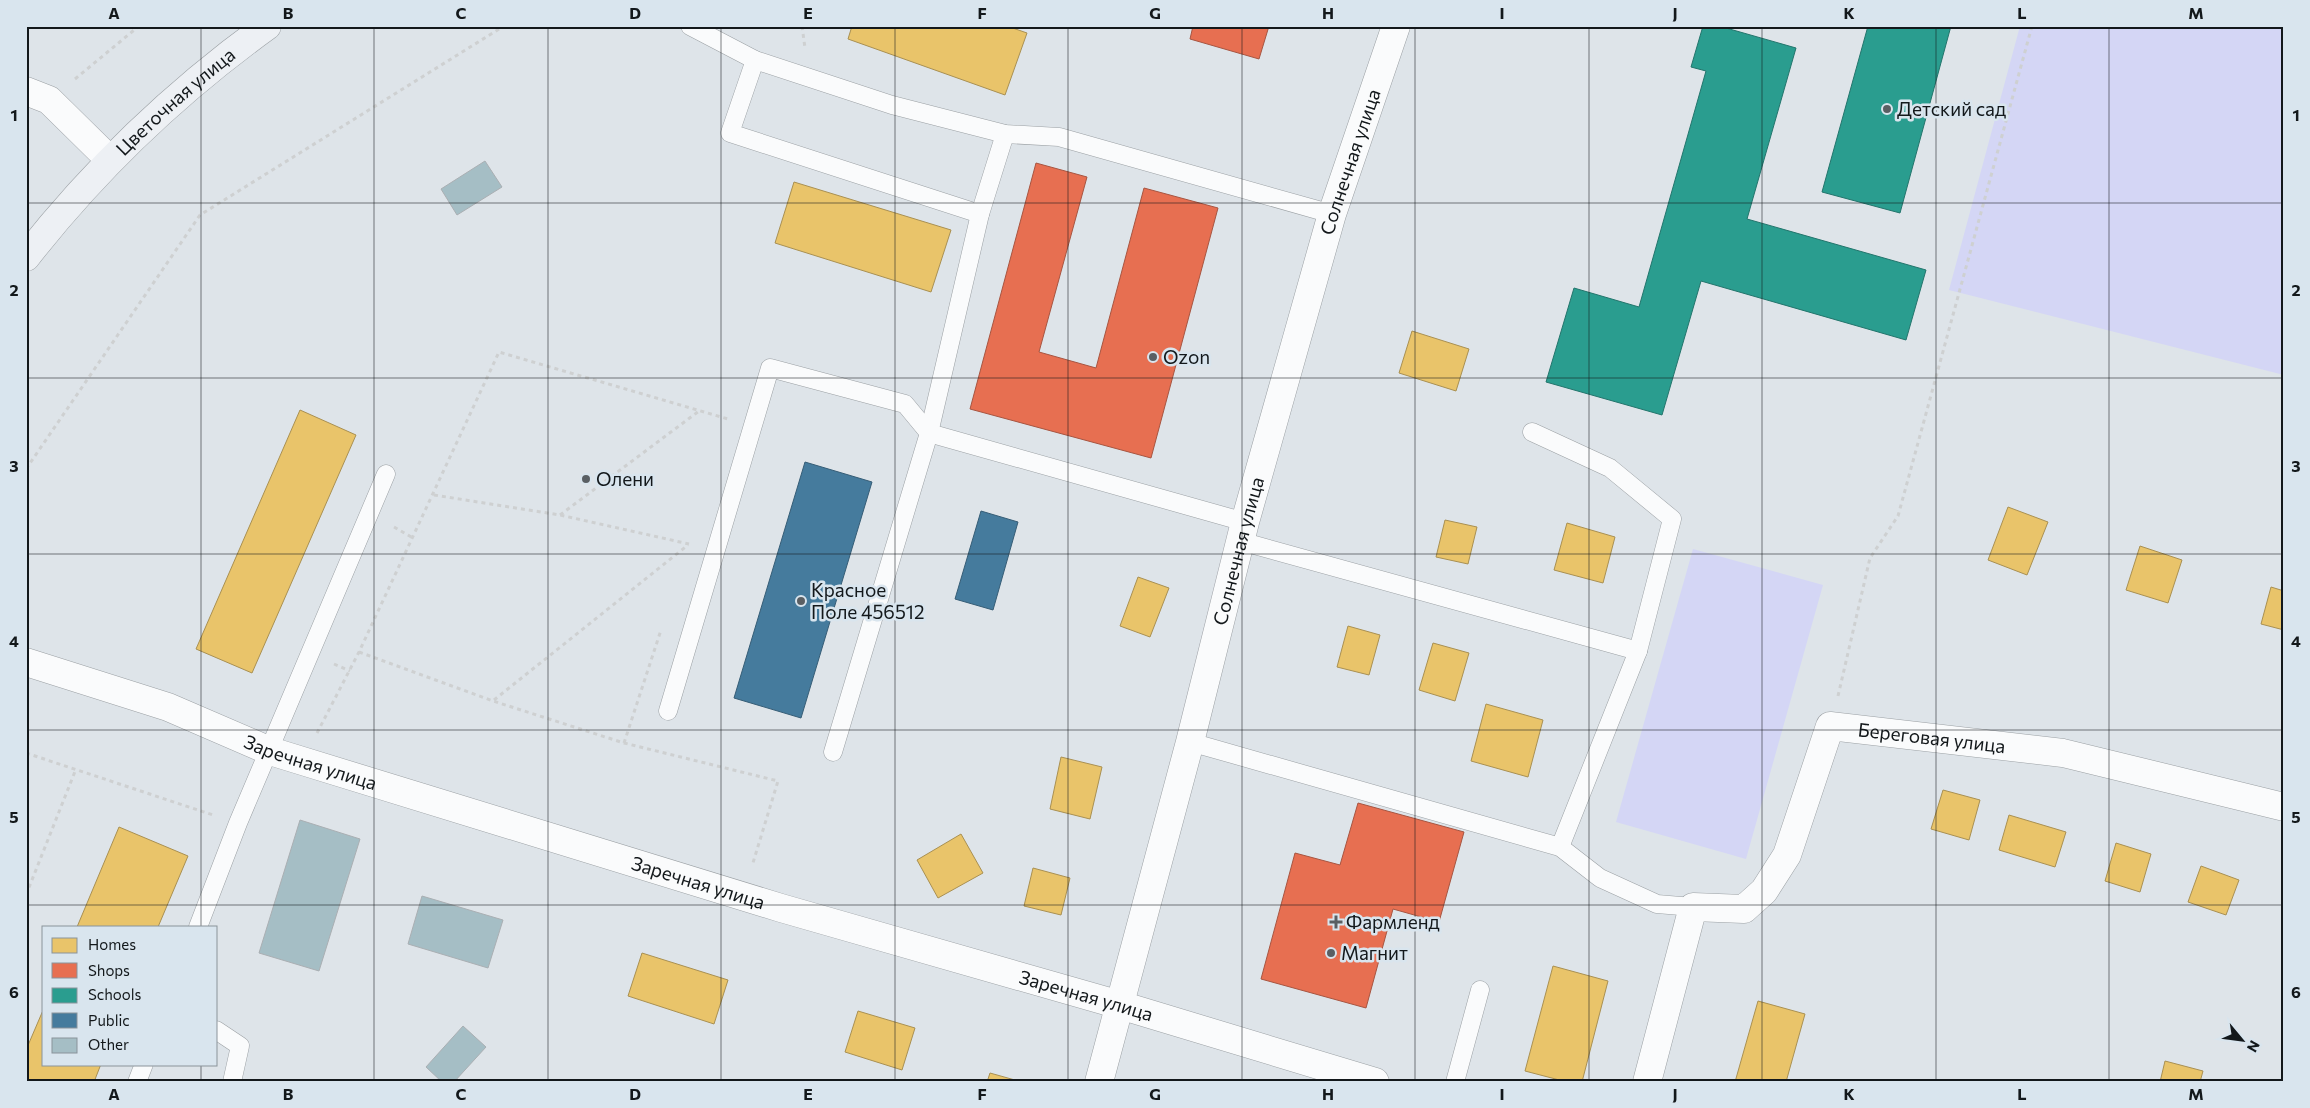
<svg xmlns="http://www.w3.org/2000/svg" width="2310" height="1108" viewBox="0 0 2310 1108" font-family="Commissioner,sans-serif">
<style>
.green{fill:#d4d6f5}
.homes{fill:#e9c46a;stroke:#a99052}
.shops{fill:#e76f51;stroke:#a75541}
.schools{fill:#2a9d8f;stroke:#23756c}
.public{fill:#457b9d;stroke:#365d76}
.building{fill:#a5bec5;stroke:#aaafb3}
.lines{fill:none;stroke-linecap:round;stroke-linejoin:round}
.lane-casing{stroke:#9ba0a4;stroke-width:19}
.street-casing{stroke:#9ba0a4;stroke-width:29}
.secondary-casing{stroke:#9ba0a4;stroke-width:29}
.path{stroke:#ced0d1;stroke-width:3;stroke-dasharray:4 4;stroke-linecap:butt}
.lane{stroke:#fafbfc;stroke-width:18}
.street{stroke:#fafbfc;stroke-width:28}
.secondary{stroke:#edf0f4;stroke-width:28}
.grid{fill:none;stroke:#13181b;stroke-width:1;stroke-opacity:0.55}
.poi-dot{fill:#5a5f63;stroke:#d9e5ee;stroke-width:2}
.labels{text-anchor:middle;stroke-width:5;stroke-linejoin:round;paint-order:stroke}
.street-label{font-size:19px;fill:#13181b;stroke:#d9e5ee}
.poi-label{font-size:19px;fill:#13181b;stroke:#d9e5ee;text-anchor:start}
.neatline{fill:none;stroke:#13181b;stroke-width:2}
.grid-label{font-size:16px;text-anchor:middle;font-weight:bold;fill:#13181b}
</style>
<rect width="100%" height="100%" fill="#dee4e9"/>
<g class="green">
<polygon points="2020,26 2284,26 2284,375 1949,290"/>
<polygon points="1693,549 1823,585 1746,859 1616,822"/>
</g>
<g class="homes">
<polygon points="852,26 1007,26 1027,33 1005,95 848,39"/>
<polygon points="794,182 951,230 931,292 775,243"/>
<polygon points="1412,331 1469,349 1456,391 1399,373"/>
<polygon points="300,410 356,435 252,673 196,649"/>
<polygon points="2008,507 2048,522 2027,575 1988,560"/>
<polygon points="1445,520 1477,527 1468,564 1436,557"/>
<polygon points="1567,523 1615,537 1603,583 1554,570"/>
<polygon points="2140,546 2182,560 2168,603 2126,590"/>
<polygon points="1138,577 1169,588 1150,637 1120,626"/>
<polygon points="2271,587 2284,591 2284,630 2261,624"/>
<polygon points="1348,626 1380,635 1369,675 1337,667"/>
<polygon points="1433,643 1469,653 1455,701 1419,690"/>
<polygon points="1486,704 1543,720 1528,777 1471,761"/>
<polygon points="1061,757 1102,767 1090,819 1050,809"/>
<polygon points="1943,790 1980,800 1969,840 1931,829"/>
<polygon points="2009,815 2066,832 2055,867 1999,850"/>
<polygon points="119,827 188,856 158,927 77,927"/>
<polygon points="961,834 983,873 938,898 917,860"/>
<polygon points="2116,843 2151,854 2140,892 2105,881"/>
<polygon points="2201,866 2239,880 2226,915 2188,902"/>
<polygon points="1033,868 1070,878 1061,915 1024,906"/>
<polygon points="642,953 728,980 714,1024 628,996"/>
<polygon points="1553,966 1608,981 1582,1082 1567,1082 1525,1071"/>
<polygon points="1758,1001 1805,1014 1786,1082 1735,1082"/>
<polygon points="44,1008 44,1064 101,1064 94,1082 26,1082 26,1050"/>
<polygon points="858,1011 915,1028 902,1070 845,1052"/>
<polygon points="2165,1061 2203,1071 2200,1082 2160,1082"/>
<polygon points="990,1073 1022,1082 987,1082"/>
</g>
<g class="shops">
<polygon points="1193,26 1269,26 1259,59 1190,39"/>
<polygon points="1036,163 1087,177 1039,352 1096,368 1144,188 1218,208 1151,458 970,409"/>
<polygon points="1358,803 1464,832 1439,922 1393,909 1366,1008 1261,979 1295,853 1340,865"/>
</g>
<g class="schools">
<polygon points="1703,26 1719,26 1796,48 1747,219 1926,270 1906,340 1701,281 1662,415 1546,382 1574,288 1639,307 1706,71 1691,67"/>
<polygon points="1868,26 1951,26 1900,213 1822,192"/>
</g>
<g class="public">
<polygon points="805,462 872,482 801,718 734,698"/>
<polygon points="981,511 1018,522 993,610 955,599"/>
</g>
<g class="building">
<polygon points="485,161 502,187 457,215 441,189"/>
<polygon points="300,820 360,839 319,971 259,953"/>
<polygon points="422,896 503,920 488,968 408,944"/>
<polygon points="463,1026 486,1047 454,1082 442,1082 426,1067"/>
</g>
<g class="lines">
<defs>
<g id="lane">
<polyline points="690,26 755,60 892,105 1005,134 1059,137 1332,214"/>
<polyline points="755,60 730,133 980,214 1005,134"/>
<polyline points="1532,432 1610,468 1672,519 1638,651 1560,847"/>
<polyline points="929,433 980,214"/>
<polyline points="1240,541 1638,651"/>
<polyline points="668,711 770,368 905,404 929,433"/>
<polyline points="1190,742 1560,847 1600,878 1657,904 1693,907"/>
<polyline points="833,752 929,433 1245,522"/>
<polyline points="198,927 238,823 386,474"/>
<polyline points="216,1030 240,1046 232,1082"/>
<polyline points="137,1082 144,1064"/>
<polyline points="1455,1082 1480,990"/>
</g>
<g id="street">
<polyline points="26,91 49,100 110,160"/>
<path id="s1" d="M 26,662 L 168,707 L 270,751 L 781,908 L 1120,1005 L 1375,1082"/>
<path id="s2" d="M 1099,1082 L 1190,742 L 1245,522 L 1332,214 L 1396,26"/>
<path id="s3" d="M 1647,1082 L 1693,907 L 1744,909 L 1764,891 L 1787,855 L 1830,726 L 2063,753 L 2284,807"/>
</g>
<g id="secondary">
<path id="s4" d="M 26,257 C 95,169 177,91 267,26"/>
</g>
</defs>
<use href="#lane" class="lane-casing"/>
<use href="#street" class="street-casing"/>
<use href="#secondary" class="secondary-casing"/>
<g class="path">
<polyline points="802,26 805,48"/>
<polyline points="75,79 139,26"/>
<polyline points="26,469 200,215 504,26"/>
<polyline points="434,495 560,515 689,544"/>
<polyline points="560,515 699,411"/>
<polyline points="394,527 413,538"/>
<polyline points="359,652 493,701 624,743 778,781 752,866"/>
<polyline points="334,664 350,671"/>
<polyline points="1838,696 1870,558 1898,516 2032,26"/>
<polyline points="494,700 688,545"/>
<polyline points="317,733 359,652 499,352 728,419"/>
<polyline points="624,743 661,630"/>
<polyline points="26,753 213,815"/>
<polyline points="26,895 76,769"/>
</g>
<use href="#lane" class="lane"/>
<use href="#street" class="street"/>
<use href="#secondary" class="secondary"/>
</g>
<path class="grid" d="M 201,26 L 201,927M 374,26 L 374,1082M 548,26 L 548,1082M 721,26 L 721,1082M 895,26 L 895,1082M 1068,26 L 1068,1082M 1242,26 L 1242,1082M 1415,26 L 1415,1082M 1589,26 L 1589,1082M 1762,26 L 1762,1082M 1936,26 L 1936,1082M 2109,26 L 2109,1082M 26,203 L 2284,203M 26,378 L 2284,378M 26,554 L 2284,554M 26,730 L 2284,730M 26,905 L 2284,905M 201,1064 L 201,1082"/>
<g class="poi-dot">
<circle cx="1887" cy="109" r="5"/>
<circle cx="1153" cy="357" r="5"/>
<circle cx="586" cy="479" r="5"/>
<circle cx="801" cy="601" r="5"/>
<path d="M1333.5 914.5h5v5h5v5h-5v5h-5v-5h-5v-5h5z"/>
<circle cx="1331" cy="953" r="5"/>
</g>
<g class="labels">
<g class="street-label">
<text dy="7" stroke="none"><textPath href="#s4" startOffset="216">Цветочная улица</textPath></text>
<text dy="7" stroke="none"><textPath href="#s2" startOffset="954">Солнечная улица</textPath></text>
<text dy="7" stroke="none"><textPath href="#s2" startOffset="549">Солнечная улица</textPath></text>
<text dy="7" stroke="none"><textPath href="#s3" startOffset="540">Береговая улица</textPath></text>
<text dy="7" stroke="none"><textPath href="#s1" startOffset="302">Заречная улица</textPath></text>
<text dy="7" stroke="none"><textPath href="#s1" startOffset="708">Заречная улица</textPath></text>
<text dy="7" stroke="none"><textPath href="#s1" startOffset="1112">Заречная улица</textPath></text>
</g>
<g class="poi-label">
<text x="1897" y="116">Детский сад</text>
<text x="1163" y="364">Ozon</text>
<text x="596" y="486">Олени</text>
<text x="811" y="597">Красное<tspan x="811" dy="22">Поле 456512</tspan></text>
<text x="1346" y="929">Фармленд</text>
<text x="1341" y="960">Магнит</text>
</g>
</g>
<rect width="2310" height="1108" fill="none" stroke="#d9e5ee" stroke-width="55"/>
<rect x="42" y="926" width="175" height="140" fill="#d9e5ee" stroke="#8a939a"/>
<rect x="52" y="938" width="25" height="15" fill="#e9c46a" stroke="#8a939a"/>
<text x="88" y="950" font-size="15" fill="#13181b">Homes</text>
<rect x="52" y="963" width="25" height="15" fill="#e76f51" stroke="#8a939a"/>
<text x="88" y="976" font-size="15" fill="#13181b">Shops</text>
<rect x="52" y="988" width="25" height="15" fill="#2a9d8f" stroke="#8a939a"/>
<text x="88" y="1000" font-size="15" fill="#13181b">Schools</text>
<rect x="52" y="1013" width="25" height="15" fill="#457b9d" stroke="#8a939a"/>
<text x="88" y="1026" font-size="15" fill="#13181b">Public</text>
<rect x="52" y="1038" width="25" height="15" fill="#a5bec5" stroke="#8a939a"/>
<text x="88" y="1050" font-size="15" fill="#13181b">Other</text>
<g transform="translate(2242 1040) rotate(119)" stroke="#d9e5ee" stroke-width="4" paint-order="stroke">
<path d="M0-4L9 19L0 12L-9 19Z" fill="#13181b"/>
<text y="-8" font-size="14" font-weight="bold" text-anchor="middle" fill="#13181b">N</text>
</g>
<rect x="28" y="28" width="2254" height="1052" class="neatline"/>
<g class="grid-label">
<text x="114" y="19">A</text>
<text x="288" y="19">B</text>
<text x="461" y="19">C</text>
<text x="635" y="19">D</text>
<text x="808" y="19">E</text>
<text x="982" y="19">F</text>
<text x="1155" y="19">G</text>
<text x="1328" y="19">H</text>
<text x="1502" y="19">I</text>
<text x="1675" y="19">J</text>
<text x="1849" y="19">K</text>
<text x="2022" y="19">L</text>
<text x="2196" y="19">M</text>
<text x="14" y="121">1</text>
<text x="2296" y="121">1</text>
<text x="14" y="296">2</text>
<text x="2296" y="296">2</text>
<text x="14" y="472">3</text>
<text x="2296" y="472">3</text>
<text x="14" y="647">4</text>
<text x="2296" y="647">4</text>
<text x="14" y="823">5</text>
<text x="2296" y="823">5</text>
<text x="14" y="998">6</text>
<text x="2296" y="998">6</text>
<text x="114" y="1100">A</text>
<text x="288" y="1100">B</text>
<text x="461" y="1100">C</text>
<text x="635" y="1100">D</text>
<text x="808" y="1100">E</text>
<text x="982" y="1100">F</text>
<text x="1155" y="1100">G</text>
<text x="1328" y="1100">H</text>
<text x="1502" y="1100">I</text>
<text x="1675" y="1100">J</text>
<text x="1849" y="1100">K</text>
<text x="2022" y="1100">L</text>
<text x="2196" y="1100">M</text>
</g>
</svg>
